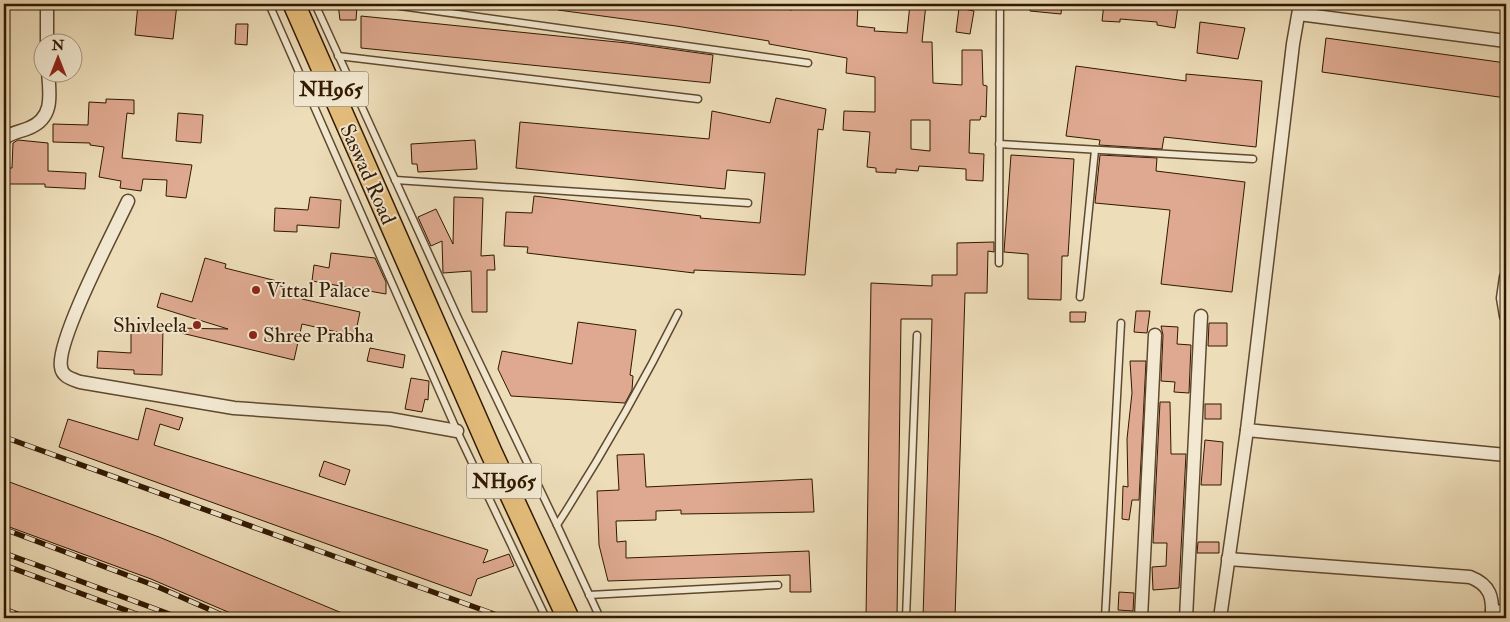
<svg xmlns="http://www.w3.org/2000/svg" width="1510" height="622" viewBox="0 0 1510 622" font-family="'IM FELL Double Pica',serif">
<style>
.building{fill:#dea990;stroke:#301800;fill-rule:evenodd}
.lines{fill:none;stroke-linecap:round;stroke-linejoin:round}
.service-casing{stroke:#5f492e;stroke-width:9}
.minor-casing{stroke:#5f492e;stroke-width:15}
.trunk-casing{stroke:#301800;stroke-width:24}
.service{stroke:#f3e9d2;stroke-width:6}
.minor{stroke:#f3e9d2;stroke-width:12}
.trunk{stroke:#e6be7c;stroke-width:21}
.rail-casing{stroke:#301800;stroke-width:5.5}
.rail{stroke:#f3e9d2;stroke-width:4;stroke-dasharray:11;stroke-linecap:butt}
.poi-dot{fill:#8f2418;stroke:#f3e9d2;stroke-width:2}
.labels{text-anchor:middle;stroke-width:4;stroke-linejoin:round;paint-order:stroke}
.shield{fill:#f3e9d2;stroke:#6a573f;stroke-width:1}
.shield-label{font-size:20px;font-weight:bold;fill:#301800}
.street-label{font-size:21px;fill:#301800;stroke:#f3e9d2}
.poi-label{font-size:21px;fill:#301800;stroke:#f3e9d2;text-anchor:start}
</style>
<rect width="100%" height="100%" fill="#edddb9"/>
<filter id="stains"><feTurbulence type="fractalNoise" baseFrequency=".004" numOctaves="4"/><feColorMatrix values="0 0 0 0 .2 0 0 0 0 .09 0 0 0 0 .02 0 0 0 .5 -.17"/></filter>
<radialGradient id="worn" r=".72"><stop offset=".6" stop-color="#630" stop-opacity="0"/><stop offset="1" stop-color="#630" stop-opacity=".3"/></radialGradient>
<g class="building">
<polygon points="138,4 177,4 173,39 135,35"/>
<polygon points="338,4 357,6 356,20 340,20"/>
<path d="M 558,4 L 754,4 L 792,10 L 793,4 L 858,4 L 857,26 L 875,28 L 874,31 L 907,33 L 910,4 L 926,4 L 922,42 L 932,42 L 933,83 L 962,85 L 962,50 L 982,50 L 983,85 L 987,86 L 986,117 L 981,116 L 980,120 L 970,120 L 969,153 L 984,154 L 983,181 L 966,180 L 966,169 L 919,166 L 918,171 L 896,169 L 896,173 L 876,172 L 876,168 L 867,167 L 870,132 L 843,130 L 844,111 L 875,112 L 875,77 L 846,73 L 847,58 L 769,44 L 769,41 L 676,26 L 558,10 ZM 911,120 L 930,120 L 930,151 L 911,149 Z"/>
<polygon points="1030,4 1062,4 1061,14 1030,11"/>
<polygon points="1104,4 1178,6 1175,28 1157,25 1157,22 1120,19 1120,22 1102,21"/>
<polygon points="959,8 974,11 970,34 956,32"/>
<polygon points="361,16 627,43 713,55 710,83 361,48"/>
<polygon points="1200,22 1245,28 1238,59 1197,53"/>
<polygon points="236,24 248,24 247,45 235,44"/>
<polygon points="1326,38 1506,63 1506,98 1322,72"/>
<polygon points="1076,66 1186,81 1186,74 1262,81 1256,147 1164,137 1162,149 1099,145 1100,140 1066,136"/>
<polygon points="776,98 826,109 823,130 818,129 805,275 694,270 694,273 527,253 528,247 504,246 506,212 532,213 534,196 701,216 700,218 760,223 765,173 727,170 725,189 516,168 520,122 709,139 712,111 770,123"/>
<polygon points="106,99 134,100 134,114 127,113 122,158 192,165 186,198 166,196 167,180 143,179 141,191 120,188 121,181 99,177 104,147 90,145 90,143 53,142 53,124 88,125 89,102 106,103"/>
<polygon points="178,113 203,115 201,143 176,141"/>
<polygon points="18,140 48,143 48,171 86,173 85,189 45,187 45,184 5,184 6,168 12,168 13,143"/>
<polygon points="475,140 477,169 418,172 417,164 412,164 411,144"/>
<polygon points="1011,155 1074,159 1068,256 1062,256 1061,300 1028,299 1028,254 1004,252"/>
<polygon points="1100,155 1157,158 1156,171 1245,182 1232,292 1161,284 1170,210 1095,203"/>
<polygon points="310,197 341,200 339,228 297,225 297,232 274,231 275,208 308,210"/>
<polygon points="454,197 483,198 481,256 494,255 495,270 487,270 487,312 472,312 471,271 443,273 442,241 431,246 418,217 436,209 453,244"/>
<polygon points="994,242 994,252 988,251 987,293 965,293 955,618 923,618 932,319 901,319 897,618 866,618 871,283 932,286 932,275 957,275 957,243"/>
<polygon points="331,253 375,258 386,282 386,294 312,281 314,265 329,268"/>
<polygon points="205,258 226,264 225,268 277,281 276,285 304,292 302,299 360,312 355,336 302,324 294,360 173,331 173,328 228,329 157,307 161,293 192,302"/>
<polygon points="1136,311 1150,311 1147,333 1134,332"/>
<polygon points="1070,312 1086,312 1085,322 1070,322"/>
<polygon points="578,322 636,330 630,375 633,376 632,390 625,403 511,396 498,369 502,351 572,364"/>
<polygon points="1209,323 1227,323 1227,346 1208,346"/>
<polygon points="1161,326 1178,327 1177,344 1191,345 1189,393 1174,392 1175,382 1161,381 1163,335"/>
<polygon points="131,328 163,328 162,375 134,374 134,370 97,368 98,351 131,353"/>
<polygon points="370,348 405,355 403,368 367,361"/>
<polygon points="1130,361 1146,361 1139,500 1132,500 1129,520 1122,519 1123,486 1128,487 1127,439 1132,393"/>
<polygon points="411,378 429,381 428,400 425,399 422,412 405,409"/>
<polygon points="1160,402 1170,402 1171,454 1186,454 1179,588 1153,590 1152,567 1166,566 1167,543 1153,543"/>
<rect x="1205" y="404" width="16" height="15"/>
<polygon points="146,408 183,418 179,430 160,424 154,445 488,550 483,563 509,554 514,566 477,579 471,596 59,447 68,419 138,440"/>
<polygon points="1205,440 1223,442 1221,485 1201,485"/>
<polygon points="644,454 646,487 812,479 814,512 681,514 681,510 656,511 656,520 616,521 617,542 626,541 626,558 809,551 811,592 790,592 790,575 608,581 599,545 597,491 619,490 617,455"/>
<polygon points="324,461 350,470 345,485 319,476"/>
<polygon points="4,480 159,537 354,618 242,618 151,579 4,525"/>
<polygon points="1198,542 1219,542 1219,553 1197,553"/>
<polygon points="1119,592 1134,593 1133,611 1118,610"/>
</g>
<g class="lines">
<defs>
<g id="service">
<polyline points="269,4 457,431 546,618"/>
<polyline points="315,4 458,318 557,525"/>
<polyline points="386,4 808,63"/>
<polyline points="338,56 698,99"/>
<polyline points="999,144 1253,159"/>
<polyline points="395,180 748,203"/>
<polyline points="999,263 1000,4"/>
<polyline points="1080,297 1095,150"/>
<polyline points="589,595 778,585"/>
<path d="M 600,618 L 557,525 C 602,455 641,387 678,313"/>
<polyline points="906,618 917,335"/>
<polyline points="1105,618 1121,323"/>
</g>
<g id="minor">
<polyline points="47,4 47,42"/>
<polyline points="1300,4 1293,44 1247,430 1506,455"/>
<polyline points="1299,14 1506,41"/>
<path d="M 4,139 C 11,132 20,132 29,128 C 54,118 50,95 48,72"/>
<path d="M 128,201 C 114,231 56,341 61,367 C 62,377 72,379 80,382 L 234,408 L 390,419 L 457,431"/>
<polyline points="1506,277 1503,298 1506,316"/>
<path d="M 1228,559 L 1470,577 C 1491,585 1493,598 1492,618"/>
<polyline points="1492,611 1506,612"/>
<polyline points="1141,618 1155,335"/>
<polyline points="1186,618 1201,316"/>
<polyline points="1220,618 1247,430"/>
</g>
<polyline id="trunk" points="294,4 491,452 568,618"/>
</defs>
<use href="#service" class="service-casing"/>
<use href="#minor" class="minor-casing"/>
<use href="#trunk" class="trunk-casing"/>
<use href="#service" class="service"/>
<use href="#minor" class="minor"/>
<use href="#trunk" class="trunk"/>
<defs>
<g id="rail">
<polyline points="4,437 505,618"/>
<polyline points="4,529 156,586 229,618"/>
<polyline points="4,553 180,618"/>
<polyline points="4,565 147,618"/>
<polyline points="4,609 28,618"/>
</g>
</defs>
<use href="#rail" class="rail-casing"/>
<use href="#rail" class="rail"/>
</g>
<g class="poi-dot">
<circle cx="256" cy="290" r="5"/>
<circle cx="197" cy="325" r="5"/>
<circle cx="253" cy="335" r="5"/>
</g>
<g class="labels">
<g class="shield">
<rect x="293.5" y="71.5" width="75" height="35" rx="4"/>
<rect x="466.5" y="463.5" width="75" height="35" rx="4"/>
</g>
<g class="shield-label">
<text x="331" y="96">NH965</text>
<text x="504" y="488">NH965</text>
</g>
<g class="street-label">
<text transform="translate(368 174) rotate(66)" y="7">Saswad Road</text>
</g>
<g class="poi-label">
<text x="266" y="297">Vittal Palace</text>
<text x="187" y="332" text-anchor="end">Shivleela</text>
<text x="263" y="342">Shree Prabha</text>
</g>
</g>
<rect width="1510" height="622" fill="none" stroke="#edddb9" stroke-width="20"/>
<rect x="5" y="5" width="1500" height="612" fill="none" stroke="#301800" stroke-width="2.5"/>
<rect x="10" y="10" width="1490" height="602" fill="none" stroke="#301800"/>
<g transform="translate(58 58)"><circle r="24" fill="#f3e9d2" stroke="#a5957e"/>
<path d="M0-4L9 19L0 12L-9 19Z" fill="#8f2418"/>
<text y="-8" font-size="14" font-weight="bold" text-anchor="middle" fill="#301800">N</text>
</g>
<rect width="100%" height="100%" filter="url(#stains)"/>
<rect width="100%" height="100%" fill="url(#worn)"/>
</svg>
